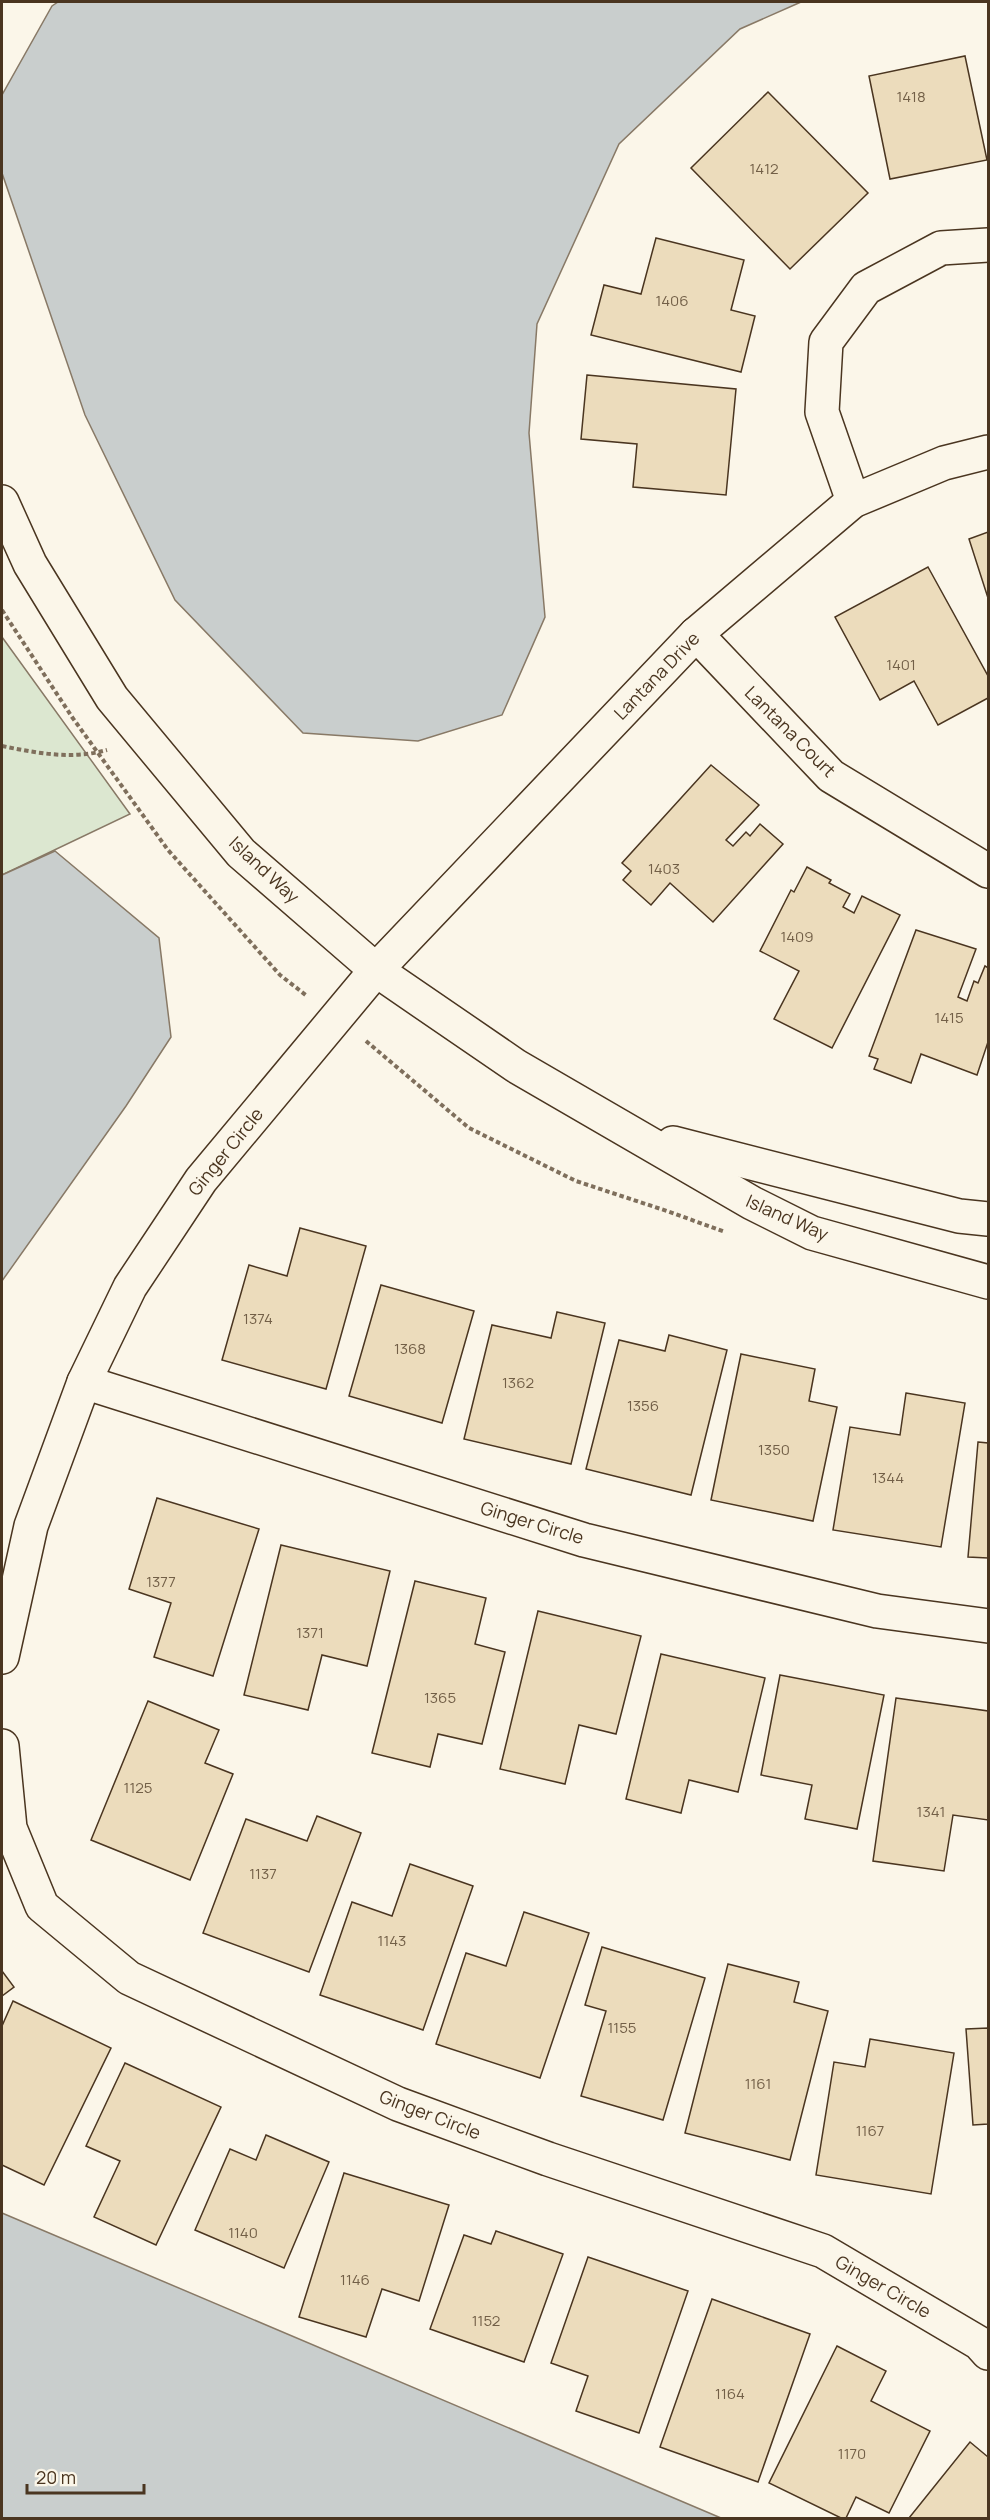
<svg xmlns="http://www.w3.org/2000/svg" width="990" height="2520" viewBox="0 0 990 2520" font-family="Manrope,sans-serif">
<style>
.green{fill:#dce7d0;stroke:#887966;stroke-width:1.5}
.water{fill:#c9cecd;stroke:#887966;stroke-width:1.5}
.building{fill:#ecdcbc;stroke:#4a3520;stroke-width:1.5}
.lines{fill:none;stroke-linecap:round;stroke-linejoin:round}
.minor-casing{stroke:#4a3520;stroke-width:36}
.tertiary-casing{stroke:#4a3520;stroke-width:36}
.path{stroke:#7f6f5c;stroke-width:4;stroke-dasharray:4.5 3;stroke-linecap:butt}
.minor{stroke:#fbf6e9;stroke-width:33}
.tertiary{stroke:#fbf6e9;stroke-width:33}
.labels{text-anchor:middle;stroke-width:4.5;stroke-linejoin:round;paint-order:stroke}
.number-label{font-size:15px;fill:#725f47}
.street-label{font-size:18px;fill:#4a3520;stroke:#fbf6e9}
</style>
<rect width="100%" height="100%" fill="#fbf6e9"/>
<polygon class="green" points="2,637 130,814 2,875"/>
<g class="water">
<polygon points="58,2 801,2 740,29 619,144 537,324 529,433 545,617 502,715 418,741 303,733 175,600 85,415 2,173 2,95 52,6"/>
<polygon points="55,851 159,938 171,1037 126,1106 2,1281 2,875"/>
<polygon points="2,2213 721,2518 2,2518"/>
</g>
<g class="building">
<polygon points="965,56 987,160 890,179 869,76"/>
<polygon points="768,92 868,193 790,269 691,168"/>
<polygon points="656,238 744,260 731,310 755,316 741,372 591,335 604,285 641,294"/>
<polygon points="587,375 736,389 726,495 633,487 637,444 581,439"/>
<polygon points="988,532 988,598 969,539"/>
<polygon points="928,567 988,676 988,698 938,725 914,681 880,700 835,617"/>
<polygon points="711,765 759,805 726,840 733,846 746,832 750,836 760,824 783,844 713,922 670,883 651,905 623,880 631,871 622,863"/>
<polygon points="807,867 831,880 829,883 850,894 843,907 854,913 862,896 900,915 832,1048 774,1019 799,971 760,951 791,890 794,892"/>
<polygon points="916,930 976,949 958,997 967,1001 974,981 978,983 985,966 988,968 988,1042 977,1075 921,1054 911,1083 874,1069 878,1059 869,1056"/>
<polygon points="300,1228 366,1246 326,1389 222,1360 249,1265 287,1276"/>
<polygon points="381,1285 474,1311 442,1423 349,1396"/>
<polygon points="557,1312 605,1323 571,1464 464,1439 492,1325 551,1338"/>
<polygon points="669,1335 727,1350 691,1495 586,1469 619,1340 665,1351"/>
<polygon points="741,1354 815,1369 809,1401 837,1407 813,1521 711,1500"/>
<polygon points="906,1393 965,1403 941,1547 833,1530 850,1427 900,1435"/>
<polygon points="978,1442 988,1443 988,1558 968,1557"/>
<polygon points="157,1498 259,1529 213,1676 154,1657 171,1603 129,1589"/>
<polygon points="281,1545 390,1571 367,1666 322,1655 308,1710 244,1695"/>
<polygon points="415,1581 486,1598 475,1644 505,1652 482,1744 438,1734 430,1767 372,1753"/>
<polygon points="538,1611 641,1636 616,1734 579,1725 565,1784 500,1769"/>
<polygon points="661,1654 765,1678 738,1792 689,1780 681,1813 626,1799"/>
<polygon points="780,1675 884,1695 857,1829 805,1819 812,1785 761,1775"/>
<polygon points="896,1698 988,1711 988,1820 953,1815 944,1871 873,1861"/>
<polygon points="148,1701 219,1730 205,1763 233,1774 190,1880 91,1840"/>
<polygon points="317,1816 361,1833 309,1972 203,1933 246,1819 307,1841"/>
<polygon points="410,1864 473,1886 423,2030 320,1995 352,1902 392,1916"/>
<polygon points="524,1912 589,1933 540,2078 436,2044 466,1953 506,1966"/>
<polygon points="602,1947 705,1978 663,2120 581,2096 606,2011 585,2005"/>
<polygon points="728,1964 799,1982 794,2002 828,2011 790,2160 685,2133"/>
<polygon points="2,1971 14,1987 2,1996"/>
<polygon points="13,2001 111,2048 44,2185 2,2165 2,2026"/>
<polygon points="988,2028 988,2124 973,2125 966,2029"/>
<polygon points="870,2039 954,2053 931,2194 816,2175 834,2062 865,2067"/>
<polygon points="125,2063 221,2107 156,2245 94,2217 120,2161 86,2146"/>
<polygon points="266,2135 329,2162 284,2268 195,2230 230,2149 256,2160"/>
<polygon points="344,2173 449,2205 419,2301 382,2289 366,2337 299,2317"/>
<polygon points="496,2231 563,2254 524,2362 430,2329 464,2235 491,2244"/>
<polygon points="588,2257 688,2291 639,2433 576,2411 588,2376 551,2363"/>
<polygon points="712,2299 810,2334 758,2482 660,2447"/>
<polygon points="837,2346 886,2371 871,2401 930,2431 889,2513 856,2497 846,2518 841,2518 769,2483"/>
<polygon points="970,2442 988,2457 988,2518 909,2518"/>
</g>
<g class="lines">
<defs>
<g id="minor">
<polyline points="853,501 822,412 826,342 866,288 941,248 988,245"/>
<polyline points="2,502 30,564 112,698 241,853 376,970"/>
<polyline points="696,634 831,776 988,871"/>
<polyline points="84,1382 584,1540 877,1611 988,1626"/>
<polyline points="2,1657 31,1526 84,1382 130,1287 201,1180 376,970 696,634 853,501 944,463 988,452"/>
<polyline points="2,1746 10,1828 42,1906 129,1978 398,2104 548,2159 823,2251 979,2343 988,2353"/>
</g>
<g id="tertiary">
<polyline points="376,970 516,1066 752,1203 812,1233 988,1282"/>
<polyline points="673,1143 959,1216 988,1219"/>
</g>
</defs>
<use href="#minor" class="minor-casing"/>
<use href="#tertiary" class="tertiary-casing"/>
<g class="path">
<polyline points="2,610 72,717 168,850 280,975 307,996"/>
<path d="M 2,746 C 37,753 71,760 107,750"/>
<polyline points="366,1041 469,1128 576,1181 667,1211 725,1232"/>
</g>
<use href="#minor" class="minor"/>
<use href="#tertiary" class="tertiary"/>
</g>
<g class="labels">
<g class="number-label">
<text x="911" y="102">1418</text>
<text x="764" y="174">1412</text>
<text x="672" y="306">1406</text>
<text x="901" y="670">1401</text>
<text x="664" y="874">1403</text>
<text x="797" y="942">1409</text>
<text x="949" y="1023">1415</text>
<text x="258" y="1324">1374</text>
<text x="410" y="1354">1368</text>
<text x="518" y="1388">1362</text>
<text x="643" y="1411">1356</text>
<text x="774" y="1455">1350</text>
<text x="888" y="1483">1344</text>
<text x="161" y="1587">1377</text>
<text x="310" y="1638">1371</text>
<text x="440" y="1703">1365</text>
<text x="138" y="1793">1125</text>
<text x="931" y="1817">1341</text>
<text x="263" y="1879">1137</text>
<text x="392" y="1946">1143</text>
<text x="622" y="2033">1155</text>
<text x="758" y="2089">1161</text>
<text x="870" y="2136">1167</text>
<text x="243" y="2238">1140</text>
<text x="355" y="2285">1146</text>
<text x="486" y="2326">1152</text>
<text x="730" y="2399">1164</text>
<text x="852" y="2459">1170</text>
</g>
<g class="street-label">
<text transform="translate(657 676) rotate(-46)" y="6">Lantana Drive</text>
<text transform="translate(790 732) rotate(45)" y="6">Lantana Court</text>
<text transform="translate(264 870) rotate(43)" y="6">Island Way</text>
<text transform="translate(226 1152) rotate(-51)" y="6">Ginger Circle</text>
<text transform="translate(787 1218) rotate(24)" y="6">Island Way</text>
<text transform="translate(532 1523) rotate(17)" y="6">Ginger Circle</text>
<text transform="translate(430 2115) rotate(21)" y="6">Ginger Circle</text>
<text transform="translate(883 2287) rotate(30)" y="6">Ginger Circle</text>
</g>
</g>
<rect width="990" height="2520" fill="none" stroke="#4a3520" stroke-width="6"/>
<path d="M27 2484v9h117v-9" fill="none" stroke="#4a3520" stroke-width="3"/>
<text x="36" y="2484" font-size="18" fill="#4a3520" stroke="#fbf6e9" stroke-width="4.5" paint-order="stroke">20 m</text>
</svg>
